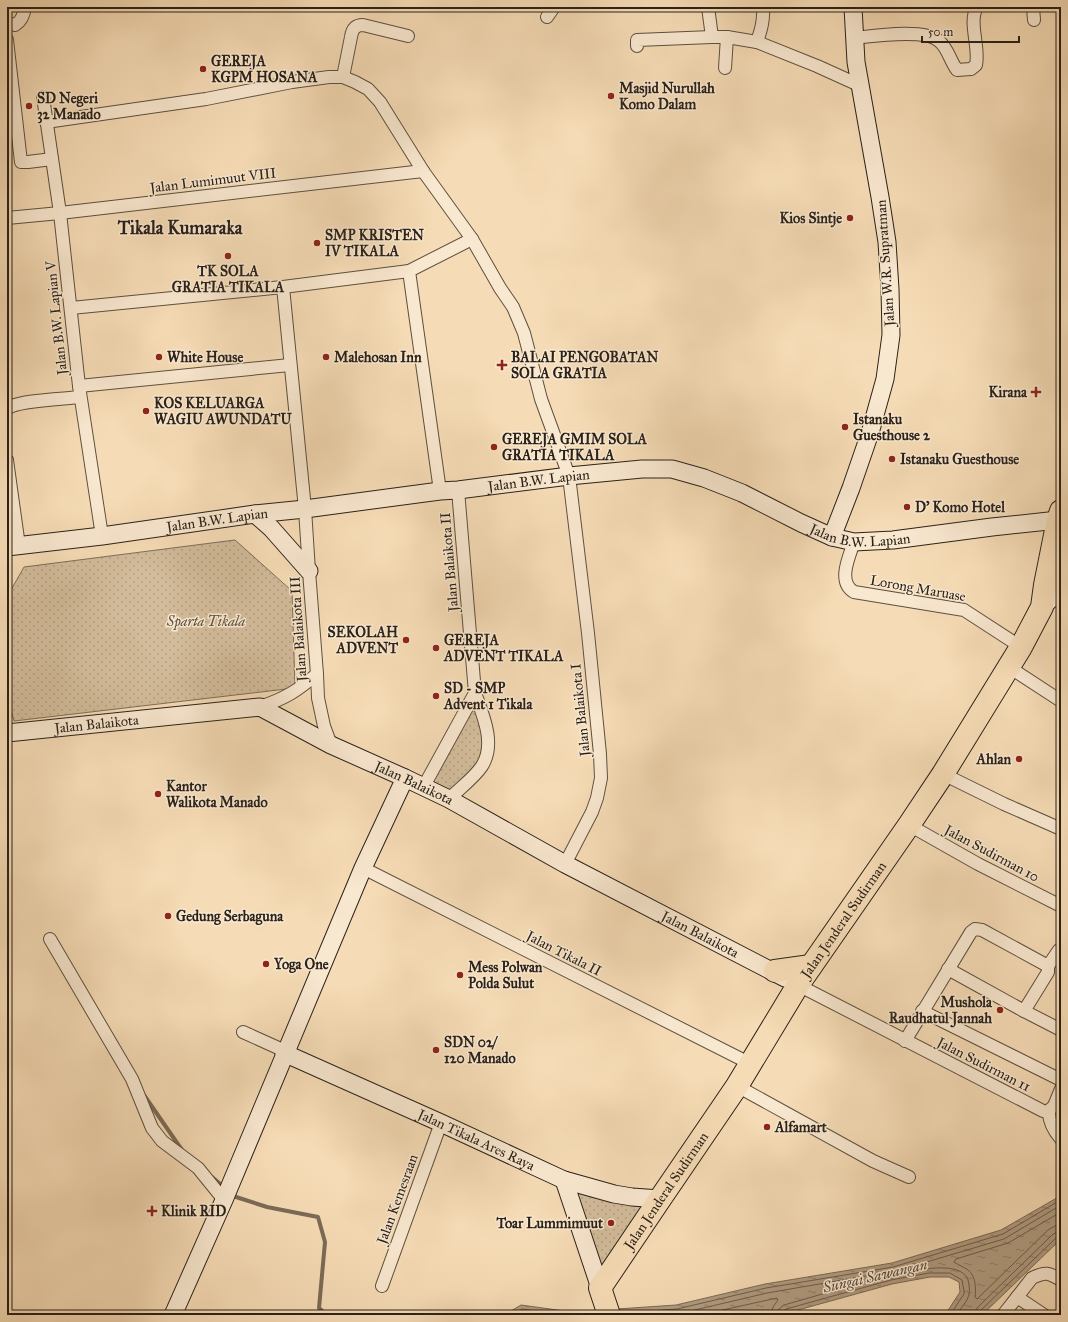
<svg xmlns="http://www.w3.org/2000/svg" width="1068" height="1322" viewBox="0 0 1068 1322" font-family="'IM FELL Great Primer',serif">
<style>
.grass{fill:url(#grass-dots);stroke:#7e6e5a}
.water{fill:url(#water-ripples);stroke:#7b6b57}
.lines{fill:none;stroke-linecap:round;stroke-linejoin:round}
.shore{stroke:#6e5e4d;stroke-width:1}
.stream{stroke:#7b6b57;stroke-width:4}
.street-casing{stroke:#5d5040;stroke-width:14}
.secondary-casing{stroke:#2a2119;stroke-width:19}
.highway-casing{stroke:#2a2119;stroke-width:24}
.street{stroke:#f9e8d0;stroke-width:12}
.secondary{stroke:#f9e8d0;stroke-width:17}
.highway{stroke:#f6dcb6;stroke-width:22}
.poi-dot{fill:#8f2418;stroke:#f9e8d0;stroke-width:1.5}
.labels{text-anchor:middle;stroke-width:3;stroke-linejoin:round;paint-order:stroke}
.poi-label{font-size:14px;font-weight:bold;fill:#2a2119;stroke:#f9e8d0;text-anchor:start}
.street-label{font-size:14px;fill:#2a2119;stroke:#f9e8d0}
.park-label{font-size:14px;font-style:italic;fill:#5d5040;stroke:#f9e8d0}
.water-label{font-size:15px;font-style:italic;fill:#594c3d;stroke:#f9e8d0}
.district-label{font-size:18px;font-weight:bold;fill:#2a2119;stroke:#f9e8d0}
</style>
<defs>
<pattern id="grass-dots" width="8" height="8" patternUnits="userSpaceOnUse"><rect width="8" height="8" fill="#d3bc9b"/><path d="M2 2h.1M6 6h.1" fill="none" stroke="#b5a185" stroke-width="1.8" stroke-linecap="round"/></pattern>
<pattern id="water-ripples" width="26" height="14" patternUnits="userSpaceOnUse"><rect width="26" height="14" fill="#b19c81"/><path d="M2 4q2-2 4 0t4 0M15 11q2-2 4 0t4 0" fill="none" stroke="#907f69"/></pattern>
</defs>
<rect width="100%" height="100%" fill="#f6dcb6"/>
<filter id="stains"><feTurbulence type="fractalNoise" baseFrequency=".005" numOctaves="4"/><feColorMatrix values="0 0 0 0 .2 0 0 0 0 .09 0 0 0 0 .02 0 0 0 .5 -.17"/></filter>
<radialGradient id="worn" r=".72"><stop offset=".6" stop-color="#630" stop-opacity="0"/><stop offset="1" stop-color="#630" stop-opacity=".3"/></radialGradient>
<g class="grass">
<polygon points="235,540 292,591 295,688 14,721 7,694 7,597 24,567"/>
<polygon points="475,698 484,729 483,758 449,795 427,784"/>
<polygon points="568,1183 656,1200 602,1281"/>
</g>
<polygon class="water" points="1061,1193 1061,1239 982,1315 945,1315 960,1292 959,1282 949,1277 930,1277 892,1284 780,1315 504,1315 521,1305 572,1312 676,1305 765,1284 892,1263 1001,1230 1055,1199"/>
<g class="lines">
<g class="shore">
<path d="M 1061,1212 L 1008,1243 L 956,1259 L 954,1262 C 958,1265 964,1267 968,1270 C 976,1276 976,1289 975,1297 L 977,1299 L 1048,1230 L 1055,1226 L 1061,1225"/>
<polyline points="621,1313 677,1309 766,1288 893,1267 1003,1234 1057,1202 1061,1198"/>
<polyline points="512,1315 522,1309 566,1315"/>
<polyline points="665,1315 678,1314 767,1293 877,1274 880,1276 878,1278 784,1305 779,1309 777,1315"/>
<polyline points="700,1315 777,1298 778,1300 773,1307 771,1315"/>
<polyline points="783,1315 783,1311 786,1309 891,1280 929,1273 950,1273 962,1280 964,1291 964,1294 950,1315"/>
<path d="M 956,1315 C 960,1309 968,1301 969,1294 C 970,1291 969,1287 969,1284 C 966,1259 921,1270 905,1272 L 903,1271 L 903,1269 L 1004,1239 L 1061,1205"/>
<polyline points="975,1315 975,1311 978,1307 1052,1235 1057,1232 1061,1231"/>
<polyline points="980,1315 981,1310 1056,1238 1061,1236"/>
</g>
<g class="stream">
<polyline points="144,1095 182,1150"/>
<polyline points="212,1177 225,1188"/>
<polyline points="232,1194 236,1197 267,1207 318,1217 325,1242 319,1308 327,1315"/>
</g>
<defs>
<g id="street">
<polyline points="708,7 712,37"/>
<polyline points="1033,7 1034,20"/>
<polyline points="547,17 554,7"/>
<path d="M 7,23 L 15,25 C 22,21 24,15 25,7"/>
<path d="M 854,38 C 873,36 925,28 939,41 C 948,48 950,61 957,70 L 971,69 L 976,65 C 980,48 968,22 977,7"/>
<polyline points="7,40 21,162 28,162 52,159"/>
<path d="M 757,42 C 761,30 764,20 763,7"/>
<polyline points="637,46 637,40 712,37 727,37 757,42 817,66 859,85"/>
<polyline points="725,68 727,37"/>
<path d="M 343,77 L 351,37 C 352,30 355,25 363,25 L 408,36"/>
<polyline points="43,97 60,213 79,386 102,536"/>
<polyline points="46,122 206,99 292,82 329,77 343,77 355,82 368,89 380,102 423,171 472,239 500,288 513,307 524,333 541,399 569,476 588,633 600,754 601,778 597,798 592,812 565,864"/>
<polyline points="7,218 60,213 423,171"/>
<polyline points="283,287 305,509 309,571 317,674 318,698 324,726 331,745"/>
<polyline points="71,308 283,287 409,271"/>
<polyline points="79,386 290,365"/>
<path d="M 7,409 C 16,400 65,399 80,397"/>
<polyline points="7,460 19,546"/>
<polyline points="440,491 409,271 472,239"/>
<path d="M 854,542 C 849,557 837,582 854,592 L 964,610 L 1021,647"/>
<polyline points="1009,667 1061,701"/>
<path d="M 260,707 C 286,698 297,691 317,674"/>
<polyline points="943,774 1004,804 1061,829"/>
<polyline points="424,786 475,693 458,490"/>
<path d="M 449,799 C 460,788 474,778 482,766 C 496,744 483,715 475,693"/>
<polyline points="909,825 978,864 1061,906"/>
<polyline points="363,868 751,1064"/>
<polyline points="50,939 132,1079 152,1128 162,1141 198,1168 224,1200"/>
<polyline points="1048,966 1059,950 1061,949"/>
<polyline points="948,969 1024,1011 1061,1030"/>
<polyline points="798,985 1043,1111 1047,1112 1054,1106 1061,1089"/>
<polyline points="922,1011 1061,1080"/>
<polyline points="243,1032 285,1051"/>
<polyline points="905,1041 971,932 975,929 982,930 1048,966 1048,972 1024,1011"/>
<polyline points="737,1086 873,1161 909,1177"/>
<path d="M 1049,1112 C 1049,1122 1054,1131 1061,1139"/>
<polyline points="382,1286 441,1123"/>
<polyline points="1017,1297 1044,1315"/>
<path d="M 1003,1315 L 1032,1278 C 1046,1271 1049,1273 1061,1280"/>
</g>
<g id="secondary">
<polyline points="255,514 271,528 309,571"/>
<polyline points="832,537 851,488 870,433 885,379 891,335 890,289 887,242 880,197 856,62 853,7"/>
<path id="s1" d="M 7,547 L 102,536 L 255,514 L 305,509 L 440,491 L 458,490 L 569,476 L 642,469 L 672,469 L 704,478 L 742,493 L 801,523 L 832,537 L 854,542 L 893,540 L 992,527 L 1058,520 L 1061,521"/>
<polyline points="1042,607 1061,590"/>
<path id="s2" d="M 7,733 L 260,707 L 331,745 L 405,778 L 449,799 L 565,864 L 785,978"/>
<path id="s3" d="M 284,1053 L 441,1123 L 564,1180 L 614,1194 L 632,1197 L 660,1199"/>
<polyline points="564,1180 600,1288"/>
<polyline points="173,1315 224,1200 363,868 405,778"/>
</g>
<g id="highway">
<polyline points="775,971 811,966"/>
<path id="s4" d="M 609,1315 L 600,1288 L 660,1199 L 737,1086 L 798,985 L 909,825 L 943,774 L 1021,647 L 1042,607 L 1045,585 L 1058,520 L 1061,511"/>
</g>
</defs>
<use href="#street" class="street-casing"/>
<use href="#secondary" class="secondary-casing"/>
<use href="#highway" class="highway-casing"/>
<use href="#street" class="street"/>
<use href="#secondary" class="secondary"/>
<use href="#highway" class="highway"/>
</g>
<g class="poi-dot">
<circle cx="203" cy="69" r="4"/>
<circle cx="611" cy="96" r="4"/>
<circle cx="29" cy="106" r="4"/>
<circle cx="850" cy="218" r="4"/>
<circle cx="317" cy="243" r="4"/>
<circle cx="228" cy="256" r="4"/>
<circle cx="159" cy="357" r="4"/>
<circle cx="326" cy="357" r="4"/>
<path d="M500 359h4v4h4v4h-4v4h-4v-4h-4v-4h4z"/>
<path d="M1034 386h4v4h4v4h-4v4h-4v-4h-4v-4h4z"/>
<circle cx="146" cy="411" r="4"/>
<circle cx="845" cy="427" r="4"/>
<circle cx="494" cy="447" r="4"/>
<circle cx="892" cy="459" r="4"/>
<circle cx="907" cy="507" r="4"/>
<circle cx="406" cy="640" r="4"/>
<circle cx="436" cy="648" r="4"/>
<circle cx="436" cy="696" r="4"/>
<circle cx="1019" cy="759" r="4"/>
<circle cx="158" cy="794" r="4"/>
<circle cx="168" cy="916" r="4"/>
<circle cx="266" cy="964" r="4"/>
<circle cx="460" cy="975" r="4"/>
<circle cx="1000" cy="1010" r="4"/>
<circle cx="436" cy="1050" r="4"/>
<circle cx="767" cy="1127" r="4"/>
<path d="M150 1205h4v4h4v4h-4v4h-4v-4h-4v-4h4z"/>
<circle cx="611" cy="1223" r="4"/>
</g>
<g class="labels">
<g class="poi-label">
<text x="211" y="66">GEREJA<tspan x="211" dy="16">KGPM HOSANA</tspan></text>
<text x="619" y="93">Masjid Nurullah<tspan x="619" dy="16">Komo Dalam</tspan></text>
<text x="37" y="103">SD Negeri<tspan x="37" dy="16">32 Manado</tspan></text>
<text x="842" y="223" text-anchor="end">Kios Sintje</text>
<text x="325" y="240">SMP KRISTEN<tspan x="325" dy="16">IV TIKALA</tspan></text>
<text x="228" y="276" text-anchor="middle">TK SOLA<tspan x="228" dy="16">GRATIA TIKALA</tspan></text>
<text x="167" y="362">White House</text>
<text x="334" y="362">Malehosan Inn</text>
<text x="511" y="362">BALAI PENGOBATAN<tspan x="511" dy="16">SOLA GRATIA</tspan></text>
<text x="1027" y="397" text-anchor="end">Kirana</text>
<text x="154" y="408">KOS KELUARGA<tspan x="154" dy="16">WAGIU AWUNDATU</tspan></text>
<text x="853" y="424">Istanaku<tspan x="853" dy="16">Guesthouse 2</tspan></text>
<text x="502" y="444">GEREJA GMIM SOLA<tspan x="502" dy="16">GRATIA TIKALA</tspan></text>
<text x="900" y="464">Istanaku Guesthouse</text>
<text x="915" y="512">D' Komo Hotel</text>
<text x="398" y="637" text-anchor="end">SEKOLAH<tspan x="398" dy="16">ADVENT</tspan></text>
<text x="444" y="645">GEREJA<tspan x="444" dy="16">ADVENT TIKALA</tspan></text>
<text x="444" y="693">SD - SMP<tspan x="444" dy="16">Advent 1 Tikala</tspan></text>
<text x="1011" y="764" text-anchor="end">Ahlan</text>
<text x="166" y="791">Kantor<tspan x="166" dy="16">Walikota Manado</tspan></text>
<text x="176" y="921">Gedung Serbaguna</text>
<text x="274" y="969">Yoga One</text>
<text x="468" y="972">Mess Polwan<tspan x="468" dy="16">Polda Sulut</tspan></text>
<text x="992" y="1007" text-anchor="end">Mushola<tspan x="992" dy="16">Raudhatul Jannah</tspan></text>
<text x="444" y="1047">SDN 02/<tspan x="444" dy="16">120 Manado</tspan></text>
<text x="775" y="1132">Alfamart</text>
<text x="161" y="1216">Klinik RID</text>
<text x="603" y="1228" text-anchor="end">Toar Lummimuut</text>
</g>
<g class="street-label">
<text transform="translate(213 180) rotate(-7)" y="5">Jalan Lumimuut VIII</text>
<text transform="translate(885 263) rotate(-94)" y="5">Jalan W.R. Supratman</text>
<text transform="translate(56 318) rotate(-96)" y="5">Jalan B.W. Lapian V</text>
<text dy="5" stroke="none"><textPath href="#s1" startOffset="536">Jalan B.W. Lapian</textPath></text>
<text dy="5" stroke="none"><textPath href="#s1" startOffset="212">Jalan B.W. Lapian</textPath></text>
<text dy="5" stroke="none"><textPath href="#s1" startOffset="872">Jalan B.W. Lapian</textPath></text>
<text transform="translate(449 562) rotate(-95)" y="5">Jalan Balaikota II</text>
<text transform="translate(918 588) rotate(10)" y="5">Lorong Maruase</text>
<text transform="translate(298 629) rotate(-94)" y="5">Jalan Balaikota III</text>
<text transform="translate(580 710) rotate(-96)" y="5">Jalan Balaikota I</text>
<text dy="5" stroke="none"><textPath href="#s2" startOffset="90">Jalan Balaikota</textPath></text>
<text dy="5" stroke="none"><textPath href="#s2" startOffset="426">Jalan Balaikota</textPath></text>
<text transform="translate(992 853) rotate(28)" y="5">Jalan Sudirman 10</text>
<text dy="5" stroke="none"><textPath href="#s4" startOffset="470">Jalan Jenderal Sudirman</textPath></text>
<text dy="5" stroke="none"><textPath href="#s2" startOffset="750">Jalan Balaikota</textPath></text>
<text transform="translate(564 953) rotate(27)" y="5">Jalan Tikala II</text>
<text transform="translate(984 1064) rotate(27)" y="5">Jalan Sudirman 11</text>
<text dy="5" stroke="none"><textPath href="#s3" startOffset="211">Jalan Tikala Ares Raya</textPath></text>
<text dy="5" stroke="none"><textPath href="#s4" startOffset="146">Jalan Jenderal Sudirman</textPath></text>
<text transform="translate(397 1199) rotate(-70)" y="5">Jalan Kemesraan</text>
</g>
<g class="park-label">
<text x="206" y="626">Sparta Tikala</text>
</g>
<g class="water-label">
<text transform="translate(875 1276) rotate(-13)" y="5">Sungai Sawangan</text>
</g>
<g class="district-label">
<text x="180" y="234">Tikala Kumaraka</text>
</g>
</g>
<rect width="1068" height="1322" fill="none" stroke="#f6dcb6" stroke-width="24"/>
<rect x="8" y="8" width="1052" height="1306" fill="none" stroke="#2a2119" stroke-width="2"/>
<rect x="12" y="12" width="1044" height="1298" fill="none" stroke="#2a2119"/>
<path d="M922 36v6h97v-6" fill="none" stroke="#2a2119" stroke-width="2"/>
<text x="928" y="36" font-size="12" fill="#2a2119" stroke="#f9e8d0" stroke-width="3" paint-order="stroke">50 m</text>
<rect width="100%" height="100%" filter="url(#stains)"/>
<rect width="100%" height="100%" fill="url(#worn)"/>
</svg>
